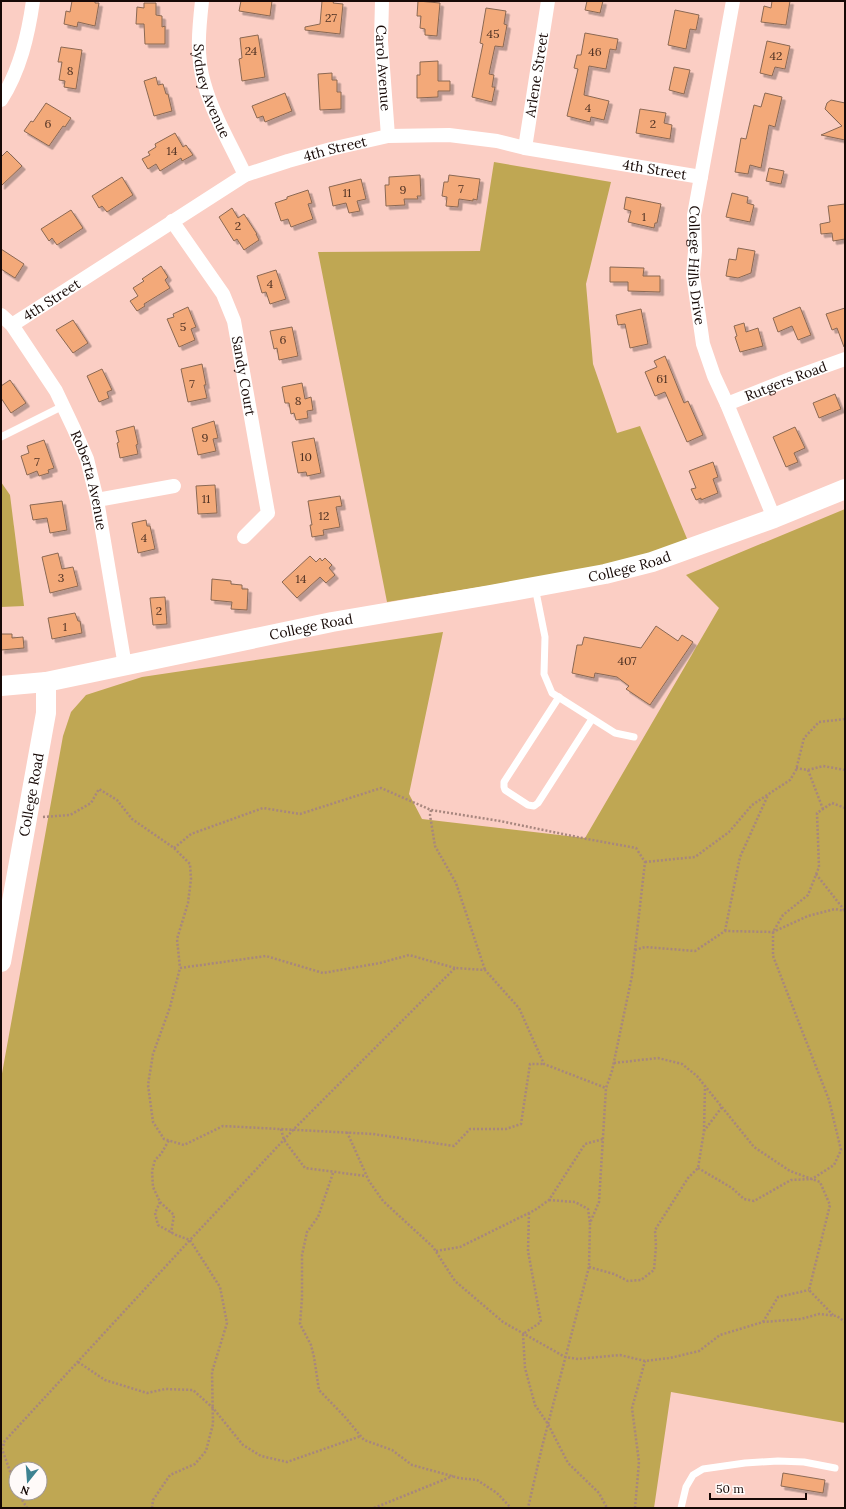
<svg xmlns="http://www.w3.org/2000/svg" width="846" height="1509" viewBox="0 0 846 1509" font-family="Lora,serif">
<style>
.forest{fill:#bfa753;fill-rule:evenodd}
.building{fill:#f3a979;stroke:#8a6853;filter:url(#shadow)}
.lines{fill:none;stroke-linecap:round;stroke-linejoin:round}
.path{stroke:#a7867e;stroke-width:2.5;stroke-dasharray:2 2;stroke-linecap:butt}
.lane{stroke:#fff;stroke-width:7}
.street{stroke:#fff;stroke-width:14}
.secondary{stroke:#fff;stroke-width:20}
.labels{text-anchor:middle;stroke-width:3;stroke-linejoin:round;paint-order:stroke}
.number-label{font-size:12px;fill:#4e3123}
.street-label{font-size:14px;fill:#170906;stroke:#fffaf9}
</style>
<defs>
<filter id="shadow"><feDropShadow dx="3.5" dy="3.5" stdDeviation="0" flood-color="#0004"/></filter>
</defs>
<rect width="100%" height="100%" fill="#fbcec4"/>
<g class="forest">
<polygon points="494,162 611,182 586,284 593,364 617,433 640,426 688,541 632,560 556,575 387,602 318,252 480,251"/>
<polygon points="1,482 10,495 24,606 1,607"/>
<path d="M 845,509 L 845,1423 L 671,1392 L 654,1508 L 1,1508 L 1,1079 L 63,736 L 71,712 L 86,695 L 142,677 L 443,632 L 409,794 L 422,819 L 585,838 L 719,608 L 686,575 ZM 16,1469 L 40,1469 L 40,1493 L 16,1493 Z"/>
</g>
<g class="building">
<polygon points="72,1 95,1 95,3 99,3 95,26 78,22 77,27 64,24 66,11 70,12"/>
<polygon points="241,1 272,1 270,16 239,11"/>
<polygon points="322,1 334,1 333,3 343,4 340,34 305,30 305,27 320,24"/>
<polygon points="418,1 440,3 437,36 425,35 425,29 420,28 421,16 417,16"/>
<polygon points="587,1 603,1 600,13 585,10"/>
<polygon points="772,1 790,1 786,25 761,22 764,6 771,8"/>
<polygon points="144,3 156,3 156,15 162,16 162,27 165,26 165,44 145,44 144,24 136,24 137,7 144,8"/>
<polygon points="486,8 506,11 504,24 507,25 503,47 495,46 489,74 494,75 492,87 495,87 492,102 472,97 483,44 480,43"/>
<polygon points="675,10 699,15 696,30 690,29 686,49 668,45"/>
<polygon points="585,33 618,39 616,50 610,49 606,69 589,66 585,88 584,95 609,101 604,120 591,117 590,122 567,116 578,69 574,68 577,55 581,55"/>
<polygon points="258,35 265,77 242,81 239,59 242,58 240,38"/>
<polygon points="767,41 790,46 785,69 775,67 772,76 760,73"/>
<polygon points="61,47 82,50 76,89 64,87 65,81 59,80 62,62 58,62"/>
<polygon points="438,61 438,81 450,81 450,91 438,91 438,97 417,98 417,75 420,75 420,62"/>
<polygon points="674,67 690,70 684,94 669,90"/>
<polygon points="332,73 332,80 337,80 337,92 341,92 341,109 320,110 318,74"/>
<polygon points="156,77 158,85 163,84 166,94 168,94 172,111 154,116 144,81"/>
<polygon points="285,93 292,111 265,122 263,116 257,118 252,106"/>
<polygon points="765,93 782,97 775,127 769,125 761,168 750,165 748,174 735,172 741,138 746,139 754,105 761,107"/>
<polygon points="831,100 845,103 845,140 821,135 842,126 825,109 827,103"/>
<polygon points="46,103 71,118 65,127 63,126 49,146 24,131 31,121 33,122"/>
<polygon points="640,109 666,113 664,123 672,125 670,139 636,133"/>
<polygon points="175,133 183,147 186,145 193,155 182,161 181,158 160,171 156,164 148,169 142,159 150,155 148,152 156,147 155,144"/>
<polygon points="7,151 22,166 1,186 1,157"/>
<polygon points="769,168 784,171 781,184 766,181"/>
<polygon points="420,175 421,196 417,196 418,199 404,199 405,205 386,206 385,185 389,185 389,177"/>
<polygon points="449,175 480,179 477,200 473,199 473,201 459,199 458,207 446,206 447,197 442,196 444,182 448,182"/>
<polygon points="122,177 133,195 107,212 102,206 99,208 92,196"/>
<polygon points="361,179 366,199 357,201 360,211 349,213 346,203 333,206 329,187"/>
<polygon points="308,190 312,203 308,204 313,219 291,227 288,219 281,221 275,203 287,199 287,197"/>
<polygon points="732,193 748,197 747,203 754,205 750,222 726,217"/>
<polygon points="626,197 661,204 657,223 655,223 654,228 628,222 631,211 624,209"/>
<polygon points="845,204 845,239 833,241 832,233 821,234 820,224 830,222 828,206"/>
<polygon points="232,208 238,218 244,214 257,234 256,234 259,240 244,250 237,239 234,241 219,217"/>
<polygon points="71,210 83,228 57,245 52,238 49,241 41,229"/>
<polygon points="738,248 755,251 751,273 738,278 726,276 729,259 736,260"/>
<polygon points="1,249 24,264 15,278 1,269"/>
<polygon points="161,266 168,277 165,280 170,288 144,304 145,306 137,311 130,301 138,296 133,288 144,281 142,279"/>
<polygon points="610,267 644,268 643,276 660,276 660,292 628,291 628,282 610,282"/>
<polygon points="276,270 286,299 270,304 266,292 262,293 257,276"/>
<polygon points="188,307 196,327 191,329 195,340 179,347 167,319 174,317 173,314"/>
<polygon points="800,307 811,335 798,340 792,326 778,332 773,318"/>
<polygon points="845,308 845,347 844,347 837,328 832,330 826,314"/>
<polygon points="641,309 648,344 630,348 625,324 618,325 616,315"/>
<polygon points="73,320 88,343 73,353 56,330"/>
<polygon points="744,323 746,332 758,328 763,346 740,352 735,337 737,336 734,326"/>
<polygon points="292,327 298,356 279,360 277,348 274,349 270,331"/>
<polygon points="665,356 684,403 688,401 703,435 687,442 665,392 655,396 645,372 657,367 654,361"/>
<polygon points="202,364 206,385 204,385 207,398 188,402 181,369"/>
<polygon points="102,369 112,390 107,392 109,398 99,402 87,376"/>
<polygon points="10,380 26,403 11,413 1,398 1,386"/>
<polygon points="302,383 305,399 311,397 313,410 307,411 308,418 296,420 294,413 291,414 289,403 285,403 282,387"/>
<polygon points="835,394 841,409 819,418 813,403"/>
<polygon points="214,421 218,438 213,439 216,451 198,455 192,428"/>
<polygon points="134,426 138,444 136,445 138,454 120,458 117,443 119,442 116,431"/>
<polygon points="795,427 805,448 794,453 798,462 786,467 773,437"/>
<polygon points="314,438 321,473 307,476 306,472 298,473 292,442"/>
<polygon points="44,440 54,468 48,470 49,473 39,476 37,471 27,475 21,456 29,453 27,446"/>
<polygon points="713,462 718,477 713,479 718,493 701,500 701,498 696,500 691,489 696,488 689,471"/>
<polygon points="215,485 217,513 198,514 196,486"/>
<polygon points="340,496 342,506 336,507 340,527 323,530 324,535 312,537 310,525 312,525 308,501"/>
<polygon points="62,501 67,530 50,533 47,518 33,520 30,505"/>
<polygon points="146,520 147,526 150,526 155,549 138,553 132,523"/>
<polygon points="58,553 62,569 73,567 78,586 50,593 42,557"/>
<polygon points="310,556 316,562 320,558 322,561 325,558 332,565 329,568 335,575 326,583 320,577 297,598 282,582"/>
<polygon points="212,579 231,581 231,584 242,585 242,589 248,589 247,610 231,609 232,602 211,600"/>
<polygon points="165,597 167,624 153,625 150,598"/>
<polygon points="75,613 78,621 80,621 82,633 52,639 48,618"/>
<polygon points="656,626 678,641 682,635 693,642 650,705 626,689 629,686 617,677 595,673 594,678 572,673 577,645 582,645 584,637 641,648"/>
<polygon points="1,634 12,634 12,638 23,637 24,648 1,650"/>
<polygon points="783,1473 825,1480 823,1493 781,1486"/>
</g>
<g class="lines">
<g class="path">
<polyline points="796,768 808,770 823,766 845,770"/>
<polyline points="808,770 823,809"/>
<polyline points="431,810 430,815 435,846 456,883 485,970"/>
<polyline points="43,817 70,815 91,803 99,789 117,800 132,819 174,848 190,864 191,879 188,903 177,939 180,968"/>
<polyline points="174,848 191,834 263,808 300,814 381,788 431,810 500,821 587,839 636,848 645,862 632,976 612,1071 606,1088 599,1202 590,1223 589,1267 542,1447 528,1508"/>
<polyline points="645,862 695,857 729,832 752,805 790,780 796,770 804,738 819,722 845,719"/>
<polyline points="816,874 845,911"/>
<polyline points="725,931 740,857 768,795"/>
<polyline points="635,950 645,947 695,951 725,931 773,932 808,916 835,909 845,911"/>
<polyline points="455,968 409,955 380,963 323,973 266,956 180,968 170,1007 153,1054 148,1085 153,1122 164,1139 184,1145 223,1126 373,1134 454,1146 470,1129 506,1129 521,1124 530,1064 544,1064"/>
<polyline points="614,1063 658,1058 682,1064 697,1076 754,1147 790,1171 820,1182 830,1205 809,1290 833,1315"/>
<polyline points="281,1129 284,1140 305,1168 366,1176"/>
<polyline points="704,1131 705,1086"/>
<polyline points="347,1132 369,1181 383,1201 433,1247 455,1281 503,1322 565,1357 578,1359 620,1355 645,1361 670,1358 699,1351 720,1335 763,1322 801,1319 819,1314 837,1316 845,1322"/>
<polyline points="698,1168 732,1188 744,1199 754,1201 791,1180 812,1179 834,1165 841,1150 829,1100 773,956 773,932 783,915 808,895 819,867 817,813 832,803 845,808"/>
<polyline points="333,1173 318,1217 307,1232 302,1255 302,1298 300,1324 311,1345 314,1357 319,1390 345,1417 364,1440 392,1450 412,1465 459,1478 477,1480 497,1493 511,1508"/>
<polyline points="549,1200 575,1202 588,1209 590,1223"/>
<polyline points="160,1202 174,1215 171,1233"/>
<polyline points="529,1213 528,1251 541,1322 523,1334 525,1368 535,1405 548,1424 568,1463 599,1493 607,1508"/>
<polyline points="436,1251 460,1247 535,1210 549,1200 585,1144 603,1139"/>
<polyline points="589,1267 614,1274 628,1281 641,1280 654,1270 656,1246 655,1230 688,1178 698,1168 704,1131 722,1107"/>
<polyline points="763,1322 778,1297 809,1290"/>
<polyline points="78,1362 105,1380 147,1393 165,1389 193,1390 213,1408 243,1445 261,1456 287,1462 361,1436"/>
<polyline points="4,1444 2,1449 16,1488"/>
<polyline points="1,1445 190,1240 294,1129 455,968 485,970 519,1008 544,1064 606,1088"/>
<polyline points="18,1493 27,1508"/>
<polyline points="152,1508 153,1500 170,1475 195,1464 206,1451 213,1424 212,1372 227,1323 220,1287 190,1240 176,1235 158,1225 155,1213 160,1202 153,1187 152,1171 155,1160 161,1154 169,1140"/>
<polyline points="374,1508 453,1476"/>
<polyline points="635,1508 639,1462 632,1408 645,1361"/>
</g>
<g class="lane">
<polyline points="1,437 63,406"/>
<polyline points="535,587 545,637 544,674 552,693 615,733 634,737"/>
<polyline points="559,697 504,782 504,787 505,790 528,805 534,806 538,803 592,719"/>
<polyline points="681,1508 686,1487 693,1475 703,1469 745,1463 778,1461 804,1462 835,1468"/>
</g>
<g class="street">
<path id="s1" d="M 202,1 C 199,28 196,56 204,83 C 213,115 231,145 245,175"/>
<path id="s2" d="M 382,1 L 381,41 L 388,136"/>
<path id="s3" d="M 733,1 L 694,215 L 695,251 L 693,275 L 703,344 L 714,376 L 727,404 L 774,518"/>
<path d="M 1,100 C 20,70 28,36 33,1"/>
<path id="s4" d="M 525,148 L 548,1"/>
<path id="s5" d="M 172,221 L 223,294 L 234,321 L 268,513 L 244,537"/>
<path id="s6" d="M 1,315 L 12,325 L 56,391 L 74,429 L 87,459 L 97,500 L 125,666"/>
<path id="s7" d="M 12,325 L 245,175 L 288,161 L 331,149 L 388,136 L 449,135 L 497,141 L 525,148 L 701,177"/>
<path id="s8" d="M 727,404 L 795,377 L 845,359"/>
<polyline points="97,500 174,486"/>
</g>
<g class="secondary">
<path id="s9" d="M 1,686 L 46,682 L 332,622 L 490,595 L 605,574 L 652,562 L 774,518 L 845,489"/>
<path id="s10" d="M 1,962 L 46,713 L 46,682"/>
</g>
</g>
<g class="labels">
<g class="number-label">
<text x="331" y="22">27</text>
<text x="493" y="38">45</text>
<text x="251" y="55">24</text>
<text x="595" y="56">46</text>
<text x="776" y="60">42</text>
<text x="70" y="75">8</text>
<text x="588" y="112">4</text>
<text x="48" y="128">6</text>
<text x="653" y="128">2</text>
<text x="172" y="155">14</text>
<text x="461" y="193">7</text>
<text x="403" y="194">9</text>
<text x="347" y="197">11</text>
<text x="644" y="221">1</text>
<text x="238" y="230">2</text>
<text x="270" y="288">4</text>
<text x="183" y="331">5</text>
<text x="283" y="344">6</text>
<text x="662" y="383">61</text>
<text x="192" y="388">7</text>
<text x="298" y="405">8</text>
<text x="205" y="442">9</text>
<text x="306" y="461">10</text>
<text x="37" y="466">7</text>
<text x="206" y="503">11</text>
<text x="324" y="520">12</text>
<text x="144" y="542">4</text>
<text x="61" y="582">3</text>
<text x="301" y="583">14</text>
<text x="159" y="615">2</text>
<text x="65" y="631">1</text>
<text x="627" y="665">407</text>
</g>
<g class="street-label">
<text dy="5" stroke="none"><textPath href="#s2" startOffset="67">Carol Avenue</textPath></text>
<text dy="5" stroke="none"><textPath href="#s4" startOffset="74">Arlene Street</textPath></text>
<text dy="5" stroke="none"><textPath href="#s1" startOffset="92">Sydney Avenue</textPath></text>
<text dy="5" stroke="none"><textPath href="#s7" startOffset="371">4th Street</textPath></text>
<text dy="5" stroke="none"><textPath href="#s7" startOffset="695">4th Street</textPath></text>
<text dy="5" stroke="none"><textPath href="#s3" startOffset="268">College Hills Drive</textPath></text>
<text dy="5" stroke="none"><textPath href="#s7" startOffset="47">4th Street</textPath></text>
<text dy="5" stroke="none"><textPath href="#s5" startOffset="174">Sandy Court</textPath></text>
<text dy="5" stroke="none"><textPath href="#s8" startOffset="63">Rutgers Road</textPath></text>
<text dy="5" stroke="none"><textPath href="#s6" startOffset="190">Roberta Avenue</textPath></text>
<text dy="5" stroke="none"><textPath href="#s9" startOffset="640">College Road</textPath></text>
<text dy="5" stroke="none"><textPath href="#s9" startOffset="316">College Road</textPath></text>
<text dy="5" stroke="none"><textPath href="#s10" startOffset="170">College Road</textPath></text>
</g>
</g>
<rect width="846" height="1509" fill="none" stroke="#170906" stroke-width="4"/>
<g transform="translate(28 1481) rotate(197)"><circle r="19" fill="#fffaf9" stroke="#a29a98"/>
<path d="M0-3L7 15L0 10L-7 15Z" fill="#3e8291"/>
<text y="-6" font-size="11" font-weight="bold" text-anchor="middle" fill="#170906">N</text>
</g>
<path d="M710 1493v6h96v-6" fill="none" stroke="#170906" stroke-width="2"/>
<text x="716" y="1493" font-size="12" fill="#170906" stroke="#fffaf9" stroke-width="3" paint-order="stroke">50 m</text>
</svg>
